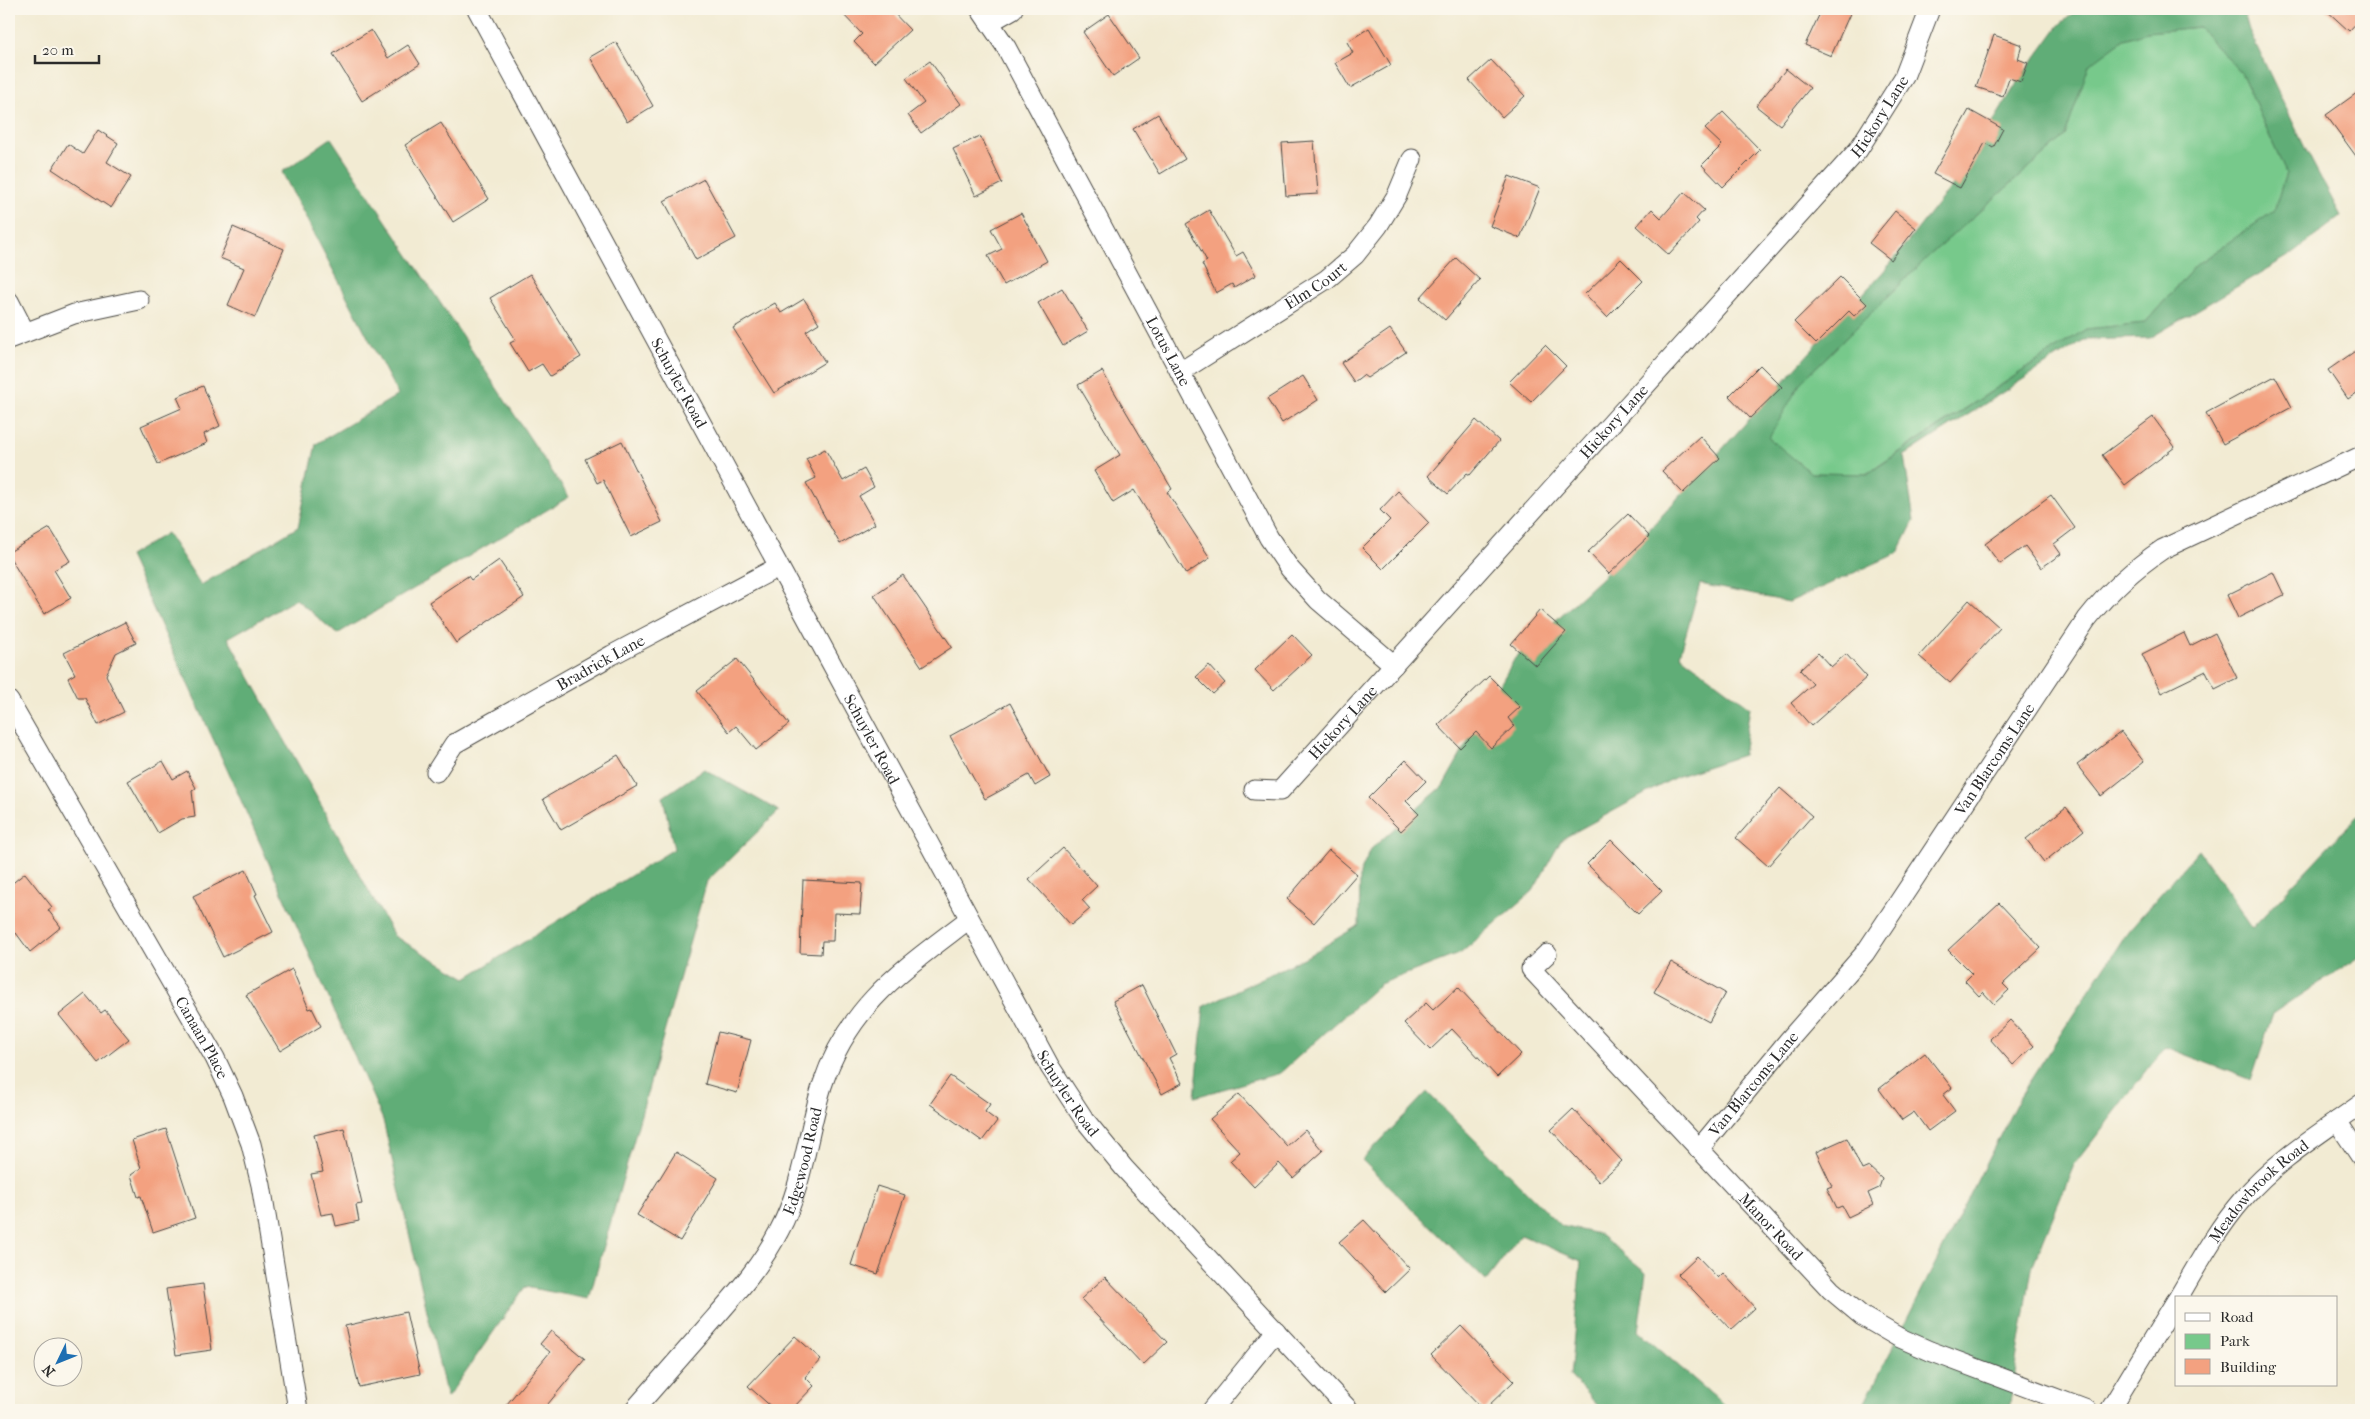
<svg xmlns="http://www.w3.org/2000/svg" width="2370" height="1419" viewBox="0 0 2370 1419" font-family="'IM FELL French Canon',serif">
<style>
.green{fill:#77c98b;stroke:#517a5b}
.forest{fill:#61ad77;stroke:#466c51;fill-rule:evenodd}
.building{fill:#f3a180}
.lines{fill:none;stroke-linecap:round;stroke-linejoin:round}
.minor-casing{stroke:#494844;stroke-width:21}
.minor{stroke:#fff;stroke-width:19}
.labels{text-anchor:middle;stroke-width:4.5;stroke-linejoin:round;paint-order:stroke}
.street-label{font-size:16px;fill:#2b2b2b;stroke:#fbf7ec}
</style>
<rect width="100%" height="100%" fill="#fbf7ec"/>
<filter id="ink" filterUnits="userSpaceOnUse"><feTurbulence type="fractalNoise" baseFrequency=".02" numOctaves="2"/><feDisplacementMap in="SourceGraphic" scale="10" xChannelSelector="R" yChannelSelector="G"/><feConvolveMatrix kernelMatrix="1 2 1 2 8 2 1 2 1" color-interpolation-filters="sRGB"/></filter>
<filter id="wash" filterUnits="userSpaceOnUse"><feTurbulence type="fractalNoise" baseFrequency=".0096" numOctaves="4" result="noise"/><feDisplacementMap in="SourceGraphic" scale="20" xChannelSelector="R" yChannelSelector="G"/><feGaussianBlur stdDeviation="1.12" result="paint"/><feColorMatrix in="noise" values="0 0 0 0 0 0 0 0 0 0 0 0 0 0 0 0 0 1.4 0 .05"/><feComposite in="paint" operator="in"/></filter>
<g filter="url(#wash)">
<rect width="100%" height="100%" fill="#f2ebd3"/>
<polygon class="green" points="2199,27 2242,74 2286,173 2274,211 2197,264 2145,323 2086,329 1866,474 1811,473 1768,438 1801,382 1931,254 2065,136 2088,65 2124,39 2147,32"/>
<g class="forest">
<path d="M 2079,9 L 2166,9 L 2172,11 L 2175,9 L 2243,9 L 2249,30 L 2305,148 L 2341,216 L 2292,254 L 2150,338 L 2084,340 L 1904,456 L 1914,521 L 1898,553 L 1789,602 L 1700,584 L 1680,655 L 1750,707 L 1743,755 L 1676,777 L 1562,839 L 1533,891 L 1461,953 L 1380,984 L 1280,1073 L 1195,1097 L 1204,1006 L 1306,957 L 1359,925 L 1360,873 L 1371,849 L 1443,786 L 1515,658 L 1626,555 L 1891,263 L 1962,173 L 2017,83 L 2060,24 ZM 2199,27 L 2242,74 L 2286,173 L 2274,211 L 2197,264 L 2145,323 L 2086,329 L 1867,474 L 1811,473 L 1769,438 L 1801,382 L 1931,254 L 2065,136 L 2089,65 L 2124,39 L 2147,32 Z"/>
<polygon points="331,138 569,497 337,634 296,599 228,638 394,936 466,978 674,849 663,797 704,769 779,811 707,881 589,1299 525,1287 447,1398 383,1120 231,778 129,556 167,533 201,585 298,527 316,444 398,395 282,172"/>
<polygon points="2361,812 2361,955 2273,1014 2251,1080 2165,1047 2074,1165 2032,1268 2009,1410 1861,1410 2020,1096 2128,931 2199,850 2252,928"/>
<polygon points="1427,1092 1561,1226 1599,1234 1646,1272 1638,1331 1730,1410 1602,1410 1570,1376 1581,1261 1521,1235 1486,1281 1362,1160"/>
</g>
<g id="blocks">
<g class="building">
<polygon points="838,9 890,9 910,30 874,63 854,42 862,34"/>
<polygon points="1822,9 1852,9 1831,56 1805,45"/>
<polygon points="2325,9 2361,9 2361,18 2349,31"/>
<polygon points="1109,14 1139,58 1113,76 1083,32"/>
<polygon points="1369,28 1391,65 1350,88 1335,63 1353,53 1347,42"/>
<polygon points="371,30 388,58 408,45 420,64 362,101 333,54"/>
<polygon points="1994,35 2022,45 2018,59 2028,63 2021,82 2009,78 2003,96 1976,87"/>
<polygon points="616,42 653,106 627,122 590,57"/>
<polygon points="1491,60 1525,96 1502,117 1469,80"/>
<polygon points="930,61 961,104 921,133 908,115 924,103 906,78"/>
<polygon points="1786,69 1810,88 1780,125 1756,106"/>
<polygon points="2361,90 2361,163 2326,115"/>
<polygon points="1969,110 2003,129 1993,148 1985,143 1960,188 1933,174"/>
<polygon points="1723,112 1760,150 1723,187 1702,165 1722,145 1705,129"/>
<polygon points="1158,114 1185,159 1160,174 1133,129"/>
<polygon points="441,123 489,199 453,222 405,145"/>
<polygon points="98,130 118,143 107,162 131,177 111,208 52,169 68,144 83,154"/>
<polygon points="980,136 1002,183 976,196 953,149"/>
<polygon points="1314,141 1318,194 1286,196 1282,143"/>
<polygon points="1509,176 1540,188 1520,238 1490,226"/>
<polygon points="704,179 736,238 696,260 664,201"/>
<polygon points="1684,192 1704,210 1696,219 1699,222 1669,255 1637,226 1652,209 1661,218"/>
<polygon points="1209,210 1236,256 1243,252 1256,275 1234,288 1232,284 1216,293 1202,264 1207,261 1186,224"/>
<polygon points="1895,211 1916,228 1891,260 1869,243"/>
<polygon points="1021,213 1047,261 1004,285 988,256 1002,249 991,229"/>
<polygon points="233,227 284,249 255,317 228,305 244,268 220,258"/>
<polygon points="1456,258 1480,280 1445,320 1420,298"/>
<polygon points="1621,259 1643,281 1607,317 1585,294"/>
<polygon points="530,274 581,357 550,376 542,364 528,372 510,343 516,340 490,298"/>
<polygon points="1840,277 1867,304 1854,316 1849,311 1816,344 1794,322"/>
<polygon points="1062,288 1088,331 1063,346 1038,303"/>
<polygon points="804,299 819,323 806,331 825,362 774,393 733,328 775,303 781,313"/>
<polygon points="1390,329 1406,352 1367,378 1363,375 1354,382 1341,363"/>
<polygon points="1545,345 1566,366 1531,402 1509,382"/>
<polygon points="2361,347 2361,390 2348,399 2328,370"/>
<polygon points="1760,365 1782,387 1750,418 1729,396"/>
<polygon points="1102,371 1172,489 1167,492 1210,558 1186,574 1134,490 1113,503 1094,471 1120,455 1078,385"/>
<polygon points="1303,376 1318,400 1282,423 1267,399"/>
<polygon points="2275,376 2292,407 2223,444 2206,413"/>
<polygon points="203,386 220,426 204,434 207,443 158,464 141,426 182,408 177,397"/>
<polygon points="2153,417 2175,447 2125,485 2102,455"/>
<polygon points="1476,420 1499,441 1470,475 1467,473 1448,494 1428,476"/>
<polygon points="1700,436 1720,458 1683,493 1662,471"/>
<polygon points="622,441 662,522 631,537 603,480 597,483 585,459"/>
<polygon points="825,449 843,481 864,469 874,487 859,496 875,524 840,544 806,483 816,478 806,459"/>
<polygon points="1398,491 1429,523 1383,569 1362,548 1390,520 1380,510"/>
<polygon points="2051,495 2075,528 2054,544 2061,554 2041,568 2025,546 2000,564 1985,544"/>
<polygon points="1628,514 1649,536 1609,574 1588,552"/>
<polygon points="50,528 70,561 54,570 71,598 44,614 9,556 9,552"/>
<polygon points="499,560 524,597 456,643 429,602 468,576 471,580"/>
<polygon points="2273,572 2284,595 2238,618 2227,595"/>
<polygon points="903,575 952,647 922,667 874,595"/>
<polygon points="1969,600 2000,628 1950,683 1919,656"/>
<polygon points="1540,610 1566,632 1536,666 1511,644"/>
<polygon points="125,622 136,643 116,653 106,675 124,712 98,725 85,698 78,698 68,678 75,674 64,653"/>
<polygon points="2184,633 2190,646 2215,633 2237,678 2215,689 2206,671 2161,693 2142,654"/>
<polygon points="1292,634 1312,655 1274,690 1255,670"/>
<polygon points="1818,653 1831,667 1846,654 1867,677 1811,726 1791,703 1813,684 1800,670"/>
<polygon points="737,659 789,724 756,750 736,726 729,732 697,691"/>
<polygon points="1209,665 1225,683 1213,694 1196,677"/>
<polygon points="1489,676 1520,707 1508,718 1514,726 1491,748 1476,732 1460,748 1438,725"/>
<polygon points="1010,703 1050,777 1035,786 1029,775 985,799 950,736"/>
<polygon points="2121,732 2144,762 2101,796 2077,765"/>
<polygon points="618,755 637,786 561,830 543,799"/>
<polygon points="1406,760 1426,781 1406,801 1419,814 1401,831 1368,798"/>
<polygon points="163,761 173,779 187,771 196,788 192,791 195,817 182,819 158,833 128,781"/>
<polygon points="1780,788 1812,816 1768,866 1736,838"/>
<polygon points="2066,807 2084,830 2044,862 2026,839"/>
<polygon points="1611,840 1662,891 1638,914 1587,864"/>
<polygon points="1063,848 1097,886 1082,900 1090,909 1071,925 1029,879"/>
<polygon points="1329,850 1357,874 1314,923 1287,899"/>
<polygon points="246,870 257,894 255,895 273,932 223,957 193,896"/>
<polygon points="25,873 52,907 48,910 61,927 30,952 16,933 9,938 9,886"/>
<polygon points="803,880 862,883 860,914 834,913 833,941 822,941 821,954 800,953"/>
<polygon points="1999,903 2041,948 2003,984 2009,990 1994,1004 1983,992 1979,996 1965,981 1972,974 1948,950"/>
<polygon points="1671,962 1725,993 1709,1022 1654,992"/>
<polygon points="292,969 309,1009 312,1008 321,1026 280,1051 246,995"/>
<polygon points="1142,985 1176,1054 1169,1058 1182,1083 1162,1094 1113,1001"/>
<polygon points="1458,987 1521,1054 1497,1077 1452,1029 1430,1050 1404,1023 1426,1003 1433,1010"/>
<polygon points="85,994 101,1013 105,1010 129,1039 98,1063 59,1015"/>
<polygon points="2010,1020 2034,1046 2013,1065 1990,1039"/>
<polygon points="718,1032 751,1040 737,1093 705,1084"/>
<polygon points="1925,1053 1952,1088 1943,1095 1955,1111 1928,1131 1914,1112 1902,1120 1879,1089"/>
<polygon points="950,1076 990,1104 985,1112 997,1121 982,1141 930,1104"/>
<polygon points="1239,1094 1287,1146 1305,1130 1323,1151 1293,1178 1279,1163 1254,1187 1230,1161 1240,1152 1210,1119"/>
<polygon points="1573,1109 1622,1161 1599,1182 1551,1130"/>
<polygon points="344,1128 362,1204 356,1205 359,1221 336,1226 333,1213 321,1215 311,1174 323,1172 314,1135"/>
<polygon points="166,1129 195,1218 153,1232 141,1196 138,1197 131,1175 141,1168 132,1140"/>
<polygon points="1847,1138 1862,1170 1869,1167 1882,1179 1879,1188 1868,1193 1873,1205 1848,1217 1842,1206 1837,1208 1827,1188 1832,1186 1816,1152"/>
<polygon points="676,1152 718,1178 680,1241 637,1215"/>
<polygon points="877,1186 905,1195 878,1274 851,1265"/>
<polygon points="1364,1220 1410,1269 1386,1292 1339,1242"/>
<polygon points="1697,1256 1718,1278 1723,1273 1755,1308 1731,1330 1678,1274"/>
<polygon points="1105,1277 1167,1342 1143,1365 1081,1299"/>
<polygon points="203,1284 212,1350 176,1355 166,1289"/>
<polygon points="406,1312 420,1374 359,1387 345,1326"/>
<polygon points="1461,1326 1514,1381 1484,1410 1431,1355"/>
<polygon points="551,1331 585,1359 543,1410 502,1410 550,1352 540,1344"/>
<polygon points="795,1336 821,1359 805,1377 814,1386 791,1410 775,1410 748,1386"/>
</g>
</g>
</g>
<g filter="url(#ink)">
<use href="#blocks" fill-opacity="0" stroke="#494844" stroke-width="1"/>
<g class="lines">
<defs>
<g id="minor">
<path id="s1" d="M 477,9 L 1050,1067 L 1084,1119 L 1124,1168 L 1349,1410"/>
<path id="s2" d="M 980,9 L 1006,47 L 1269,538 L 1290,569 L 1318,600 L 1394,665"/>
<polyline points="990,22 1013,9"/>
<polyline points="9,301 25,332"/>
<polyline points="9,339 74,314 139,300"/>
<path id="s3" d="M 1180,372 L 1327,279 L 1355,255 L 1378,226 L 1397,195 L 1412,159"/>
<path id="s4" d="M 9,701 L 215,1058 L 233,1096 L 251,1144 L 261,1185 L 298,1410"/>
<path id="s5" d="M 436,772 L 454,744 L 612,655 L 778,567"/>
<path id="s6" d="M 1254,790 L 1280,791 L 1858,150 L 1904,77 L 1930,9"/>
<path id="s7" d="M 1547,954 L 1531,969 L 1831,1290 L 1862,1316 L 1898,1337 L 1930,1351 L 2087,1410"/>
<polyline points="2337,1121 2361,1157"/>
<path id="s8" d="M 1699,1149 L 1788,1041 L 1865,953 L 2087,619 C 2110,590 2133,569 2163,549 L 2361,456"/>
<path id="s9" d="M 2178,1298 C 2198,1264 2217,1229 2243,1199 C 2275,1161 2321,1133 2361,1104"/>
<path id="s10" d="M 634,1410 C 658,1383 682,1355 706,1328 C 733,1297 760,1268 779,1231 C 803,1187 807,1134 822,1086 C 849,1004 904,969 969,919"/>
<polyline points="1212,1410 1276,1331"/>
<polyline points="2110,1410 2176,1301"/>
</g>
</defs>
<use href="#minor" class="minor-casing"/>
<use href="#minor" class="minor"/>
</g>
</g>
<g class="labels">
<g class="street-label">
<text dy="6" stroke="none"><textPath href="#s6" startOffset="929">Hickory Lane</textPath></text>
<text dy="6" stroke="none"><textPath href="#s3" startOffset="161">Elm Court</textPath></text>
<text dy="6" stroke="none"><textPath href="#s2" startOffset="391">Lotus Lane</textPath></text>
<text dy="6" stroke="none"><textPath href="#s1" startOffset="425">Schuyler Road</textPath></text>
<text dy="6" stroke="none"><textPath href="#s6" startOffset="524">Hickory Lane</textPath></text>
<text dy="6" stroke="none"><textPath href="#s5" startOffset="201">Bradrick Lane</textPath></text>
<text dy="6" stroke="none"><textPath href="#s6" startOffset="119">Hickory Lane</textPath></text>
<text dy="6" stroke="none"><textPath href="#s1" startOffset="830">Schuyler Road</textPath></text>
<text dy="6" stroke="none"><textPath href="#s8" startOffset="490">Van Blarcoms Lane</textPath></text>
<text dy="6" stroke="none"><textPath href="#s4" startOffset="388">Canaan Place</textPath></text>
<text dy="6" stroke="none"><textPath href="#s8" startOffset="85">Van Blarcoms Lane</textPath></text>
<text dy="6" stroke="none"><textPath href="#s1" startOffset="1235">Schuyler Road</textPath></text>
<text dy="6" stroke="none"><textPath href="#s10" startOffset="305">Edgewood Road</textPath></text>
<text dy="6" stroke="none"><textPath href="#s9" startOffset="135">Meadowbrook Road</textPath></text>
<text dy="6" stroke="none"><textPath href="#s7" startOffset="374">Manor Road</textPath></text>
</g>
</g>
<rect width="2370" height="1419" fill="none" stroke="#fbf7ec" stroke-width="30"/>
<rect x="2175" y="1296" width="162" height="90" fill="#fbf7ec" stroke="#a8a59f"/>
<rect x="2185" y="1313" width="25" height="8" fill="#ffffff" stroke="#a8a59f"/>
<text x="2220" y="1322" font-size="15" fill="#2b2b2b">Road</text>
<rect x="2185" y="1334" width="25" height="15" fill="#77c98b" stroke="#a8a59f"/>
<text x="2220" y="1346" font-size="15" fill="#2b2b2b">Park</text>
<rect x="2185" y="1359" width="25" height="15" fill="#f3a180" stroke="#a8a59f"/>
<text x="2220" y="1372" font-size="15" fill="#2b2b2b">Building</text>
<g transform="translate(58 1362) rotate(227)"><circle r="24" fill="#fbf7ec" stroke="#a8a59f"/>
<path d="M0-4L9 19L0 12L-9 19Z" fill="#1f6fb2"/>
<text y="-8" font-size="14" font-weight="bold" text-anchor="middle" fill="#2b2b2b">N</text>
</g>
<path d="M35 55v8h64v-8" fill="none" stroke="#2b2b2b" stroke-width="2.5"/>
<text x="42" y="55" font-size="15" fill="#2b2b2b" stroke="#fbf7ec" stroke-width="4" paint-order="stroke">20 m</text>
</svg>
